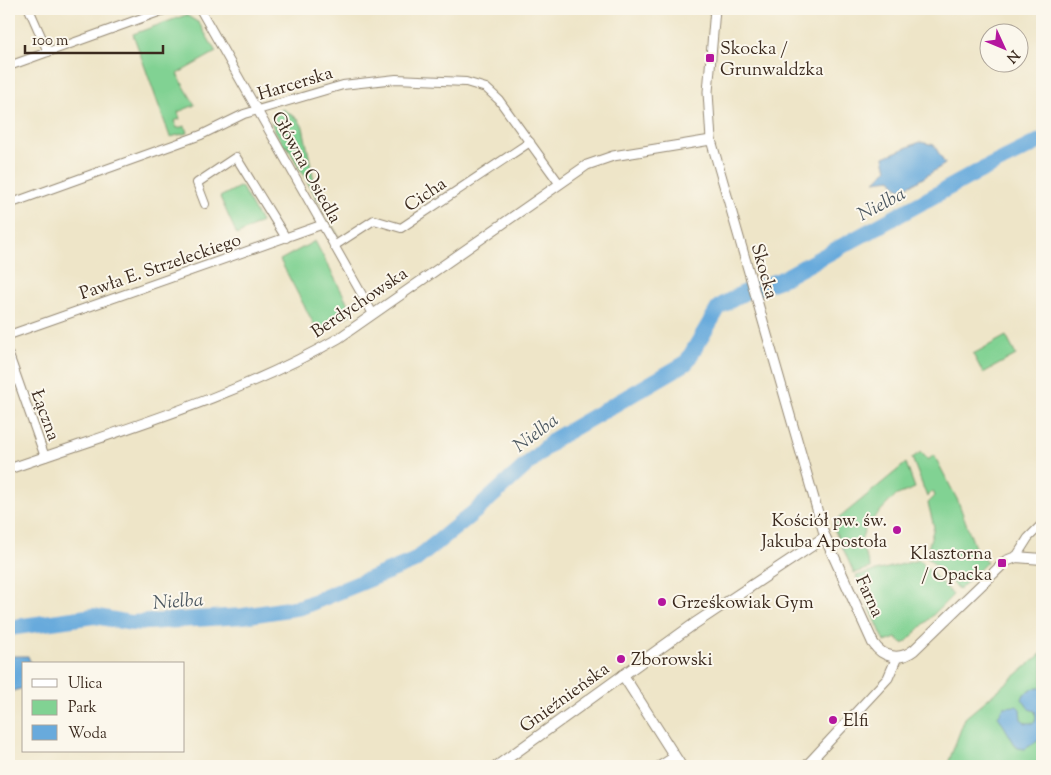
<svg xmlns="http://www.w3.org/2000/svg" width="1051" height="775" viewBox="0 0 1051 775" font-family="'Sorts Mill Goudy',serif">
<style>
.green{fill:#81d293;stroke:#5e7e58}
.water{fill:#68aadc;stroke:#526a7d}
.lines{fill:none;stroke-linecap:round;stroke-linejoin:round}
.river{stroke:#68aadc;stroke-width:16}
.minor-casing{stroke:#948873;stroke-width:10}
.tertiary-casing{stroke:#948873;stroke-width:11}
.secondary-casing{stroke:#948873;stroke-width:12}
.minor{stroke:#fff;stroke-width:8}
.tertiary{stroke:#fff;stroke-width:9}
.secondary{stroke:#fff;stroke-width:10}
.poi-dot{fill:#b5179e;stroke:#fbf7ec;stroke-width:2}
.labels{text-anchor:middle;stroke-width:4;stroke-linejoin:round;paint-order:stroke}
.poi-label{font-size:18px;fill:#3b2a1e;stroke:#fbf7ec;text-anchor:start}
.street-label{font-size:18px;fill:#3b2a1e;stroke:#fbf7ec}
.water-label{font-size:19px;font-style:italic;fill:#4b5760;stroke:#fbf7ec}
</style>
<rect width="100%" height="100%" fill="#fbf7ec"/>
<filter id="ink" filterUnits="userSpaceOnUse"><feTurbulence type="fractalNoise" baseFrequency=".02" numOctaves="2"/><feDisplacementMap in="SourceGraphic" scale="10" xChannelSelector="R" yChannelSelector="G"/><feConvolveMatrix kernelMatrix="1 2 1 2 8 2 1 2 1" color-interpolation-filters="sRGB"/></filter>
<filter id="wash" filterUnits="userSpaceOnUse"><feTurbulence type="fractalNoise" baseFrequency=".0096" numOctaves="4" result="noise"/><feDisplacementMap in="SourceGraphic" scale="20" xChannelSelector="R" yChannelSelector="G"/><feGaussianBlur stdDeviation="1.12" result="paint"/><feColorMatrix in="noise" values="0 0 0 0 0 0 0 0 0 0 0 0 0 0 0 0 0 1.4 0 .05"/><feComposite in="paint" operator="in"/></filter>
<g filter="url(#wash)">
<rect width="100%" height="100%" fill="#eee5c8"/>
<g class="green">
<polygon points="186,15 199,23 216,52 177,74 195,105 178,112 180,119 174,121 177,128 185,126 187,133 170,137 133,34"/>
<polygon points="283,109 298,119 303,127 318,200 340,239 287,146 284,147 272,125 272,115"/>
<polygon points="241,186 261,222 237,235 220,197"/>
<polygon points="315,241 353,313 318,332 280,260"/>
<polygon points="1006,336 1016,355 983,373 973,354"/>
<polygon points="921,452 928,460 934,455 958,501 977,553 987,562 959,590 926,556 934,527 928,503 935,496 933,491 927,497 912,458"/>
<polygon points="906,463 915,488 895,496 866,526 860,543 871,568 854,573 832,524"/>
<polygon points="919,560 953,595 904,644 896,638 885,642 856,576"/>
<polygon points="1042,653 1042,766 947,766 965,718"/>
</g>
<g class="water">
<polygon points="920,142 934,145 945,164 915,183 899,189 891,179 875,181 887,170 884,157"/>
<polygon points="9,656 28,656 31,664 24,664 24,688 9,692"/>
<polygon points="1037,687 1042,687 1042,738 1025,749 1017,748 998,716 1004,707 1017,706 1020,709 1021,719 1026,723 1034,723 1036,718 1035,711 1029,709 1022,699 1024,694"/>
</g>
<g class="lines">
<polyline class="river" points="9,628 94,616 131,623 243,616 301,607 414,561 478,509 555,439 686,363 719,307 745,292 780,280 972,175 1042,140"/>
</g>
</g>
<g filter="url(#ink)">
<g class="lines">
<defs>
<g id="minor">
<polyline points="29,9 48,52"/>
<polyline points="200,9 373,314"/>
<polyline points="9,66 167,9"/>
<polyline points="9,204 201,135 244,114 343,85 396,79 466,82 486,88 499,100 559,183"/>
<polyline points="205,204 197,183 236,157 286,238"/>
<polyline points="334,246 374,220 401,228 530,142"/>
<polyline points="9,335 321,225"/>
<polyline points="9,355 45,457"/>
<polyline points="1016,557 1028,538 1042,524"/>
<polyline points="659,766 675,756"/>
</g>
<g id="tertiary">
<polyline points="715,9 708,92 711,140 825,537"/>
<path d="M 9,469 C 120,430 237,397 339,338 L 587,165 L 613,156 L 711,140"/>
<polyline points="806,766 888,678 897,657"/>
</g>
<g id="secondary">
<polyline points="623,675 681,766"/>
<path d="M 497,766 L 694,624 L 825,537 L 873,643 C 883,658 900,661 914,650 L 1006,561 L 1016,557 L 1042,559"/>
</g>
</defs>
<use href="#minor" class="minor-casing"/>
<use href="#tertiary" class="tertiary-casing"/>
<use href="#secondary" class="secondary-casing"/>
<use href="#minor" class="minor"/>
<use href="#tertiary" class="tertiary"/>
<use href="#secondary" class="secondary"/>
</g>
</g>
<g class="poi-dot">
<rect x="705" y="53" width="10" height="10" rx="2.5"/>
<circle cx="897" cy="530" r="5"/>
<rect x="997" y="558" width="10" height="10" rx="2.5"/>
<circle cx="662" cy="602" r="5"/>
<circle cx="621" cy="659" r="5"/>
<circle cx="833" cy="720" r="5"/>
</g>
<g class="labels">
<g class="poi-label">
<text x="720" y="54">Skocka /<tspan x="720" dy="21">Grunwaldzka</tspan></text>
<text x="887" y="526" text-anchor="end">Kościół pw. św.<tspan x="887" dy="21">Jakuba Apostoła</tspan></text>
<text x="992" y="559" text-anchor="end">Klasztorna<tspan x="992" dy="21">/ Opacka</tspan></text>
<text x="672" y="608">Grześkowiak Gym</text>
<text x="631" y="665">Zborowski</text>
<text x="843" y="726">Elfi</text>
</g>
<g class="street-label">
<text transform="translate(295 83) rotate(-17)" y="6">Harcerska</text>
<text transform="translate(307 167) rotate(61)" y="6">Główna Osiedla</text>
<text transform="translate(425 194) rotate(-34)" y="6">Cicha</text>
<text transform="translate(160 266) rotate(-19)" y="6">Pawła E. Strzeleckiego</text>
<text transform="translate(765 271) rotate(74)" y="6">Skocka</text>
<text transform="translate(359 302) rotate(-34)" y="6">Berdychowska</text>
<text transform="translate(46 415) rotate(70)" y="6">Łączna</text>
<text transform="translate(870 596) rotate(65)" y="6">Farna</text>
<text transform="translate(564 697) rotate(-36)" y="6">Gnieźnieńska</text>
</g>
<g class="water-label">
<text transform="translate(881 203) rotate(-28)" y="7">Nielba</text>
<text transform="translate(535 432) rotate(-37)" y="7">Nielba</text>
<text transform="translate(178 600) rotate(-4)" y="7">Nielba</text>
</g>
</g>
<rect width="1051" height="775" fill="none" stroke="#fbf7ec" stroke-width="30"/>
<rect x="22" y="662" width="162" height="90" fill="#fbf7ec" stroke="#aea59a"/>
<rect x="32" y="679" width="25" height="8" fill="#ffffff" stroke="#aea59a"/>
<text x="68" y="688" font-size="15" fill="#3b2a1e">Ulica</text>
<rect x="32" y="700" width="25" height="15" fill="#81d293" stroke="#aea59a"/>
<text x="68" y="712" font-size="15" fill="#3b2a1e">Park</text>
<rect x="32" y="725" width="25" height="15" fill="#68aadc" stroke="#aea59a"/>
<text x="68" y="738" font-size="15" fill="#3b2a1e">Woda</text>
<g transform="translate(1004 48) rotate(134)"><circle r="24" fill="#fbf7ec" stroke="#aea59a"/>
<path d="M0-4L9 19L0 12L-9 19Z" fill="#b5179e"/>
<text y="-8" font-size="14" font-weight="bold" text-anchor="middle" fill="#3b2a1e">N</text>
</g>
<path d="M25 45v8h138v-8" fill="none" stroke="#3b2a1e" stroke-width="2.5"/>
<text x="32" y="45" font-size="15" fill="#3b2a1e" stroke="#fbf7ec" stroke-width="4" paint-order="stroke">100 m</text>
</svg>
